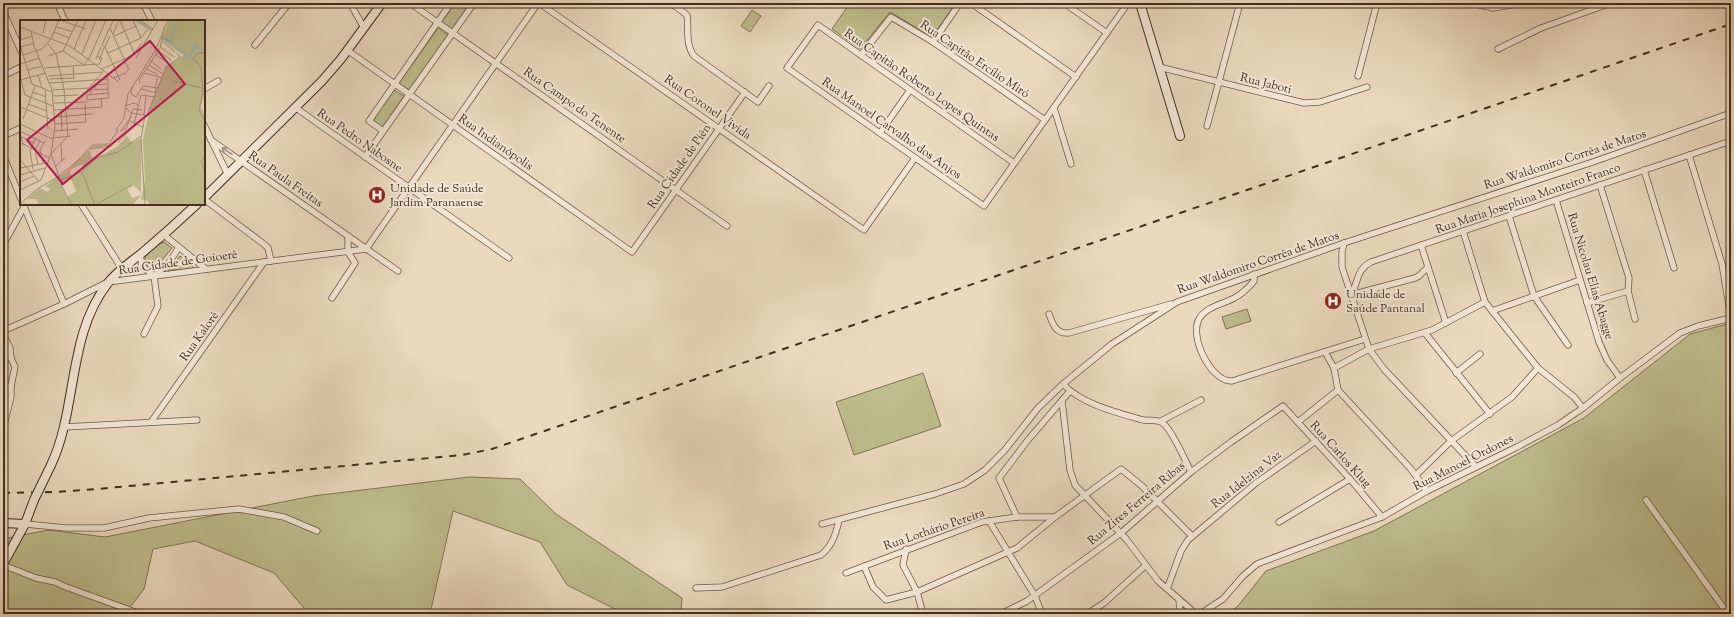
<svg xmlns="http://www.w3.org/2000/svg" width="1734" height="617" viewBox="0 0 1734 617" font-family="'Sorts Mill Goudy',serif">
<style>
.green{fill:#bebd8c;stroke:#807556}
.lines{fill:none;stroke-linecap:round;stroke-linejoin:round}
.street-casing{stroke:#6d5848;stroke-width:7}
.secondary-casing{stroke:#432d21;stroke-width:10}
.street{stroke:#f2e6d5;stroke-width:5.5}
.secondary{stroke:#f2e6d5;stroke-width:8}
.rail{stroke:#432d21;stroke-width:2;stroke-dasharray:7 7;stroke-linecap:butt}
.secondary-bridge-casing{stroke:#432d21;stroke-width:10;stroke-linecap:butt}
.secondary-bridge{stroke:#f2e6d5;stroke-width:8}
.oneway{stroke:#9a8a7b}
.labels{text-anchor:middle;stroke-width:4;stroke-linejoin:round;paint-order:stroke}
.street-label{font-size:12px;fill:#432d21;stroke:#f2e6d5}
.poi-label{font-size:12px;fill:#432d21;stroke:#f2e6d5;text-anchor:start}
.inset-river{fill:none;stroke:#9bb9b9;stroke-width:2}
.inset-road{fill:none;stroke:#a8947f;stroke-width:1}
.view{fill:#c2185b;fill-opacity:0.15;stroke:#c2185b;stroke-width:2}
.inset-edge{fill:none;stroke:#432d21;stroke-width:2}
</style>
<rect width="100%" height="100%" fill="#ebd9be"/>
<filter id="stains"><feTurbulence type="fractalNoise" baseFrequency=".005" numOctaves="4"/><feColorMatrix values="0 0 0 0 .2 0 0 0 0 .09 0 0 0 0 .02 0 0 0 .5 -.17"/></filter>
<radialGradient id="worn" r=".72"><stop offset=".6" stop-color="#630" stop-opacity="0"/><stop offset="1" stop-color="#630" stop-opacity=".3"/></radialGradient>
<g class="green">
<polygon points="455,3 470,3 452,29 442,22"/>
<polygon points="850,3 956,3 932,37 890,12 860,49 832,29"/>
<polygon points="752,10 761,16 750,32 741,26"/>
<polygon points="438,28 448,35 409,90 399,83"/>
<polygon points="394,90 404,96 382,128 372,121"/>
<path d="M 164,242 L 172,248 L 155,269 L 146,266 L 145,258 C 150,251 156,245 164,242 Z"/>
<polygon points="180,256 192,265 193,269 170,270 167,272"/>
<polygon points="1247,309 1251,321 1226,329 1222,317"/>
<polygon points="1731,323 1731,614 1227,614 1238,606 1266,571 1374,531 1584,418 1690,334"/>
<polygon points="923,373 941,426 854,455 836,402"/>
<polygon points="469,477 520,479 556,514 682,598 681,614 625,614 567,585 540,542 453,511 430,614 309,614 274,573 195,541 153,549 144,589 125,614 3,614 3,539 48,530 105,537 313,496"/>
</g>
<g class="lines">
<defs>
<g id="street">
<polyline points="57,3 65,21"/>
<polyline points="143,3 152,21"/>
<polyline points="350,3 364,28"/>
<polyline points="410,3 727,226"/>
<polyline points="539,3 864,230 915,158"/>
<path d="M 671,3 L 687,15 C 689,29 685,44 694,56 L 758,102 L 769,86"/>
<polyline points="971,3 1076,77"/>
<polyline points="1064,3 1107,33"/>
<polyline points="1471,3 1493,8 1523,3"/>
<polyline points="3,11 21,51"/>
<polyline points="933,42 960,3"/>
<polyline points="255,45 289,3"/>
<polyline points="1498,49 1541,28 1611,3"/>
<polyline points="347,50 632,252 745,92"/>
<polyline points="861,55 891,17 933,42 1045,120"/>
<polyline points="1159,67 1304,103 1320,102 1367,87"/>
<polyline points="3,76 21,67"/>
<polyline points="1358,76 1377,3"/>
<polyline points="204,89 218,81"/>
<polyline points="296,108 509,258"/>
<polyline points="1054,108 1071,164"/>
<polyline points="204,125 228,175"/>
<polyline points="1207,126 1240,3"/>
<polyline points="383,131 369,121 451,3"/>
<polyline points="880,133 910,90"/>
<polyline points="3,136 21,128"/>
<polyline points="211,140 398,271"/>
<polyline points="3,155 21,199"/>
<polyline points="1689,155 1722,264 1731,318"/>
<polyline points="365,157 474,3"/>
<path d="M 1014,163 L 818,25 L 787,68 L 984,206 C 1032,138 1080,71 1128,3"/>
<polyline points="1644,170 1674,268"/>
<polyline points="1600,185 1629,278 1628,291 1635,319"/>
<polyline points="204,199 265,245 268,248 271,261"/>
<polyline points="1556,200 1599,342 1607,360 1620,378"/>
<polyline points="23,204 64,304"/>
<polyline points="81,204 122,269"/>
<polyline points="1509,216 1534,296 1568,345"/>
<polyline points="1463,231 1485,302 1538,368 1574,397 1583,408"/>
<polyline points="164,235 206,269"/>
<polyline points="1344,243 1342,252 1342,267 1369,349 1384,369 1476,467"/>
<polyline points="3,245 25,205"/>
<polyline points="1421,245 1446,323"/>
<polyline points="366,249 538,3"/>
<polyline points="140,254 142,266 154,276 158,306 144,334"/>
<path d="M 1254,274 L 1254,281 C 1249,287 1243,293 1236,297 C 1225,304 1206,306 1199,319 C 1189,337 1211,382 1232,381 L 1365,339"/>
<polyline points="154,276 169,263 179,247"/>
<path d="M 1351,295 C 1359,281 1356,270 1371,262 L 1731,141"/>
<polyline points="1351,295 1415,278 1419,276 1428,267"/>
<polyline points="332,298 355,263 348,252 348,236"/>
<polyline points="1587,303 1628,291"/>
<polyline points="1492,311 1580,280"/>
<path d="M 1049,314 C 1053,325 1056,334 1069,333 L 1171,304"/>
<polyline points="3,331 64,304 108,282 366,249"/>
<polyline points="1425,333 1490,414"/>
<polyline points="3,334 10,348 11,358 15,367 11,386 11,397 5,421"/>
<polyline points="3,351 5,355 11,358"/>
<polyline points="1325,352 1334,368 1338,390 1410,468 1427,491"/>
<polyline points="1334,368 1369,349 1432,330 1485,302"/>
<polyline points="1456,373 1480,354"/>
<path d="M 1063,384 C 1081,404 1118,413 1143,420 C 1150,421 1159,419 1164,424 C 1173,432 1185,460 1191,472"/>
<polyline points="3,392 11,386"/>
<polyline points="1062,401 1070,470 1075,485 1127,540 1158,581 1196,614"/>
<polyline points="1161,421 1201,400"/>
<polyline points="151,422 264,262"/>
<polyline points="1298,422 1338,390"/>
<polyline points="64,427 197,420"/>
<polyline points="1416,475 1451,441 1512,397 1538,368"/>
<polyline points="1646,500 1728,614"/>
<polyline points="1017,517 999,478 1028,440 1070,391"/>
<polyline points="989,521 1035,596 1042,614"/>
<polyline points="1279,522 1350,479"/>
<polyline points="25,524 66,528 104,528 149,518 239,509 284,517 317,531"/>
<polyline points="822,524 935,494 964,484 985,470 1004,451 1038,408 1063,384 1112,344 1177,302 1344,243 1593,162 1731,113"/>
<polyline points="906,549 903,565 917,592 923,614"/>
<polyline points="3,565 36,578 55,582 66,587 141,614"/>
<polyline points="864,566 873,587 886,600 917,592 1017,548 1055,517 1121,469 1142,486 1192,536"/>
<polyline points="846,573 982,522 1017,517 1054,517"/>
<path d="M 696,588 L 722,587 L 821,555 C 832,546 836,534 839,520"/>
<polyline points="1167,589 1181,551 1188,540 1256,483 1316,441"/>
<polyline points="1179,599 1180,614"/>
<polyline points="1001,614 1027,601 1121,533 1191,472 1231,442 1283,406 1350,479 1382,517"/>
<polyline points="1087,614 1104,603 1145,566"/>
<polyline points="1200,614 1223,599 1243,576 1257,564 1382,517 1427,491 1517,447 1558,425 1583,408 1620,378 1680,333 1698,326 1731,318"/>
</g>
<g id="secondary">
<polyline points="1140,3 1180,136"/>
<polyline points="204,198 322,81 341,59 382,3"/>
<path d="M 51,465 C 78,408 67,335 108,283 C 117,271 131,262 142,253 C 161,237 179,221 197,204"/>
<polyline points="3,523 25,524"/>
<polyline points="3,564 25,524 34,500"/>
</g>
</defs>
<use href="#street" class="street-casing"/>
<use href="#secondary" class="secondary-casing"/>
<use href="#street" class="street"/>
<use href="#secondary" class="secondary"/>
<polyline class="rail" points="3,493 56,492 97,489 462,455 492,449 1731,24"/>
<defs>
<polyline id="secondary-bridge" points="34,500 51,465"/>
</defs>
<use href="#secondary-bridge" class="secondary-bridge-casing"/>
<use href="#secondary-bridge" class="secondary-bridge"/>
</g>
<defs><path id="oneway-shaft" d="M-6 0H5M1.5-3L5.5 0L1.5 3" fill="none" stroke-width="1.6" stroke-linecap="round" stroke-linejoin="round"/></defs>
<use class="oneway" href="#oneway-shaft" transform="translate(227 151) rotate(-146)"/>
<defs>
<symbol id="hospital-disc" viewBox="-11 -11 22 22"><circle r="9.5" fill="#8f2418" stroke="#f2e6d5"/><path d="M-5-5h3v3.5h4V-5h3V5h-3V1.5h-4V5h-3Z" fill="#fff"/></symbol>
</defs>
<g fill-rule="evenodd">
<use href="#hospital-disc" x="367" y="185" width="20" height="20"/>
<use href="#hospital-disc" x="1323" y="291" width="20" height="20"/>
</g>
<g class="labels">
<g class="street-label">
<text transform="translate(975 59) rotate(34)" y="4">Rua Capitão Ercílio Miró</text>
<text transform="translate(1266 83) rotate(14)" y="4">Rua Jaboti</text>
<text transform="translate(922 85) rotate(35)" y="4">Rua Capitão Roberto Lopes Quintas</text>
<text transform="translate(575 105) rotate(35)" y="4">Rua Campo do Tenente</text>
<text transform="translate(708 107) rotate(35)" y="4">Rua Coronel Vivida</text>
<text transform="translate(892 128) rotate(35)" y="4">Rua Manoel Carvalho dos Anjos</text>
<text transform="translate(360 140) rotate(35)" y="4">Rua Pedro Nabosne</text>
<text transform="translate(496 142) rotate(35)" y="4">Rua Indianópolis</text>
<text transform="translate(1565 159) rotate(-18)" y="4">Rua Waldomiro Corrêa de Matos</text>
<text transform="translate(679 166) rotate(-55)" y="4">Rua Cidade de Piên</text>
<text transform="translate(286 179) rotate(35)" y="4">Rua Paula Freitas</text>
<text transform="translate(1528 198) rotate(-19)" y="4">Rua Maria Josephina Monteiro Franco</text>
<text transform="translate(178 262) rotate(-8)" y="4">Rua Cidade de Goioerê</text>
<text transform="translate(1258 262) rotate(-19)" y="4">Rua Waldomiro Corrêa de Matos</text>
<text transform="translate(1591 276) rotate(73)" y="4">Rua Nicolau Elias Abagge</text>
<text transform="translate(199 336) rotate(-55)" y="4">Rua Kaloré</text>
<text transform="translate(1341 454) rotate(48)" y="4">Rua Carlos Klug</text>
<text transform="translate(1463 462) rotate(-27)" y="4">Rua Manoel Ordones</text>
<text transform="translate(1246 479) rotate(-38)" y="4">Rua Idelzina Vaz</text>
<text transform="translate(1136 503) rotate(-40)" y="4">Rua Zires Ferreira Ribas</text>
<text transform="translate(934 529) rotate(-19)" y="4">Rua Lothário Pereira</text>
</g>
<g class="poi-label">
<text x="390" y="192">Unidade de Saúde<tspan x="390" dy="14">Jardim Paranaense</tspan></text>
<text x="1346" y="298">Unidade de<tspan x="1346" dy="14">Saúde Pantanal</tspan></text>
</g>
</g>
<g transform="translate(20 20)">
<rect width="185" height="185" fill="#ebd9be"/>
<path d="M 149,0 L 185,0 L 185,74 L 181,87 L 185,97 L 185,185 L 129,185 L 128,181 L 121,179 L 125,161 L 123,120 L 130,88 L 146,47 L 164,35 L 142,19 ZM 107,116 L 112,123 L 121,118 L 121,173 L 114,165 L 107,169 L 112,178 L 121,175 L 113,185 L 19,185 L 16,179 L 7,179 L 20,168 L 27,172 L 30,169 L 25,166 L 46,152 L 72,124 L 90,123 L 92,127 L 69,130 L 73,140 L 98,126 ZM 60,145 L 66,146 L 52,157 L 50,150 ZM 51,159 L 56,171 L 47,177 L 41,166 Z" fill="#bebd8c" fill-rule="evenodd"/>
<path class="inset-river" d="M 116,0 L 131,10M 143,19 L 170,38 L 175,25 L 180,30 L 184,29M 151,21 L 157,0"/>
<path class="inset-road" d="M 40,0 L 66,9M 93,0 L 90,8 L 108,48M 100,0 L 114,33M 113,0 L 121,18M 121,1 L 133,9M 0,7 L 31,19 L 39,0M 37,7 L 53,12M 89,9 L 82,25 L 85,27 L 100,60M 34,12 L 50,18M 23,13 L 26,0M 93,14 L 99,0M 94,16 L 116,6M 142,17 L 153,23M 0,20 L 12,16M 141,20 L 155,32M 28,24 L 36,34 L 44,69 L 48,117M 0,25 L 12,64 L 32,72M 1,27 L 14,23M 85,27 L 90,16M 140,27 L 154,37M 54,29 L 66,0M 43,31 L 64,45 L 69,38M 138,31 L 150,39 L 150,41M 185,32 L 177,34 L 173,39 L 181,47 L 183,71 L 179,90 L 185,102M 88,33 L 121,18 L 127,10M 62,34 L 76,0M 3,35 L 22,29 L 31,19 L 50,26 L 99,62M 136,35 L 148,43M 28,36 L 43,31 L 58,0M 77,36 L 82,38 L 79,45M 116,38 L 138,0M 69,39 L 86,0M 76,39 L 81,27M 79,40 L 84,28M 131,41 L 141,49M 0,44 L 19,38M 129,45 L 143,54M 53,46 L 54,59M 24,48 L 78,44M 82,49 L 113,35 L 122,23M 127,49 L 138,55M 7,50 L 22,46M 124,53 L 143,58M 87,54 L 88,59 L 88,73 L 89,78 L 67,80 L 67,75 L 88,73M 18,55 L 22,68M 0,56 L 5,75M 28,56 L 83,52M 93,58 L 106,53 L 109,48M 29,59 L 54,58M 0,60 L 26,53M 152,61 L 182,68M 30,63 L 88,59M 120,63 L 119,60 L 140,28 L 144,8M 123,66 L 139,68M 112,67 L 111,74 L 116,77 L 123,66M 76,69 L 75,65 L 87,64M 121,69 L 136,73M 25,70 L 28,109M 32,70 L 69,68M 67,70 L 83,52M 13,72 L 26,77M 135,72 L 137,58M 5,75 L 33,86M 71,75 L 71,70 L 88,69M 33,76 L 58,75M 34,83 L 67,82M 8,84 L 27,91M 105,86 L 114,83 L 118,85M 0,87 L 35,101M 105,87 L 111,93 L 125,95M 34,90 L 82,87 L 81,79M 41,90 L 42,110M 41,92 L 42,107M 124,95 L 126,76M 125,95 L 121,119 L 125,185M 127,95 L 146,47 L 160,37 L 157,33M 35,97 L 72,94M 3,99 L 15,66M 110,101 L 123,107M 0,104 L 32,119M 35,104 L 66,102 L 65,84M 96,110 L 104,98 L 108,74 L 136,29 L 148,0M 101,110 L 106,109 L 113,89 L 122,90M 0,111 L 24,123M 0,111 L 3,126M 35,111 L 58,109M 100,112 L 111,97M 2,117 L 13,123M 32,118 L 51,116M 90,122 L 97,112 L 97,109M 2,123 L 29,138M 98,123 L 114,105 L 121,75 L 135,77M 41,124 L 42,141M 185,136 L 181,142 L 185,152M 0,140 L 19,161M 23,143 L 20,130 L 25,121M 18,144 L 15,130 L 20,121M 36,146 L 45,138M 0,148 L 26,143M 13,149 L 10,131 L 15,119M 62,152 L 75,185M 0,155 L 25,148M 40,160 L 61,152 L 77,138 L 98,132 L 121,116M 0,162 L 14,156M 0,170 L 21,160 L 31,134 L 47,117M 0,184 L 17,169 L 39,156 L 31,134 L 35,106 L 32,70 L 14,26 L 11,11M 77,184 L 112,165M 52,185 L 42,167 L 39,156 L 60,139"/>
<path class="view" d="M 130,21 L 165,64 L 43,164 L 7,120 Z"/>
<rect width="185" height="185" class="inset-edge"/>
</g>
<rect width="1734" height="617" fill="none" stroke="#ebd9be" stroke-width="16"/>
<rect x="4" y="4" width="1726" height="609" fill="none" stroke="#432d21" stroke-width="2"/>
<rect x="8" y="8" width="1718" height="601" fill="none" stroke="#432d21"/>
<rect width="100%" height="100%" filter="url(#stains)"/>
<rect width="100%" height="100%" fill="url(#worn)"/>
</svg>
